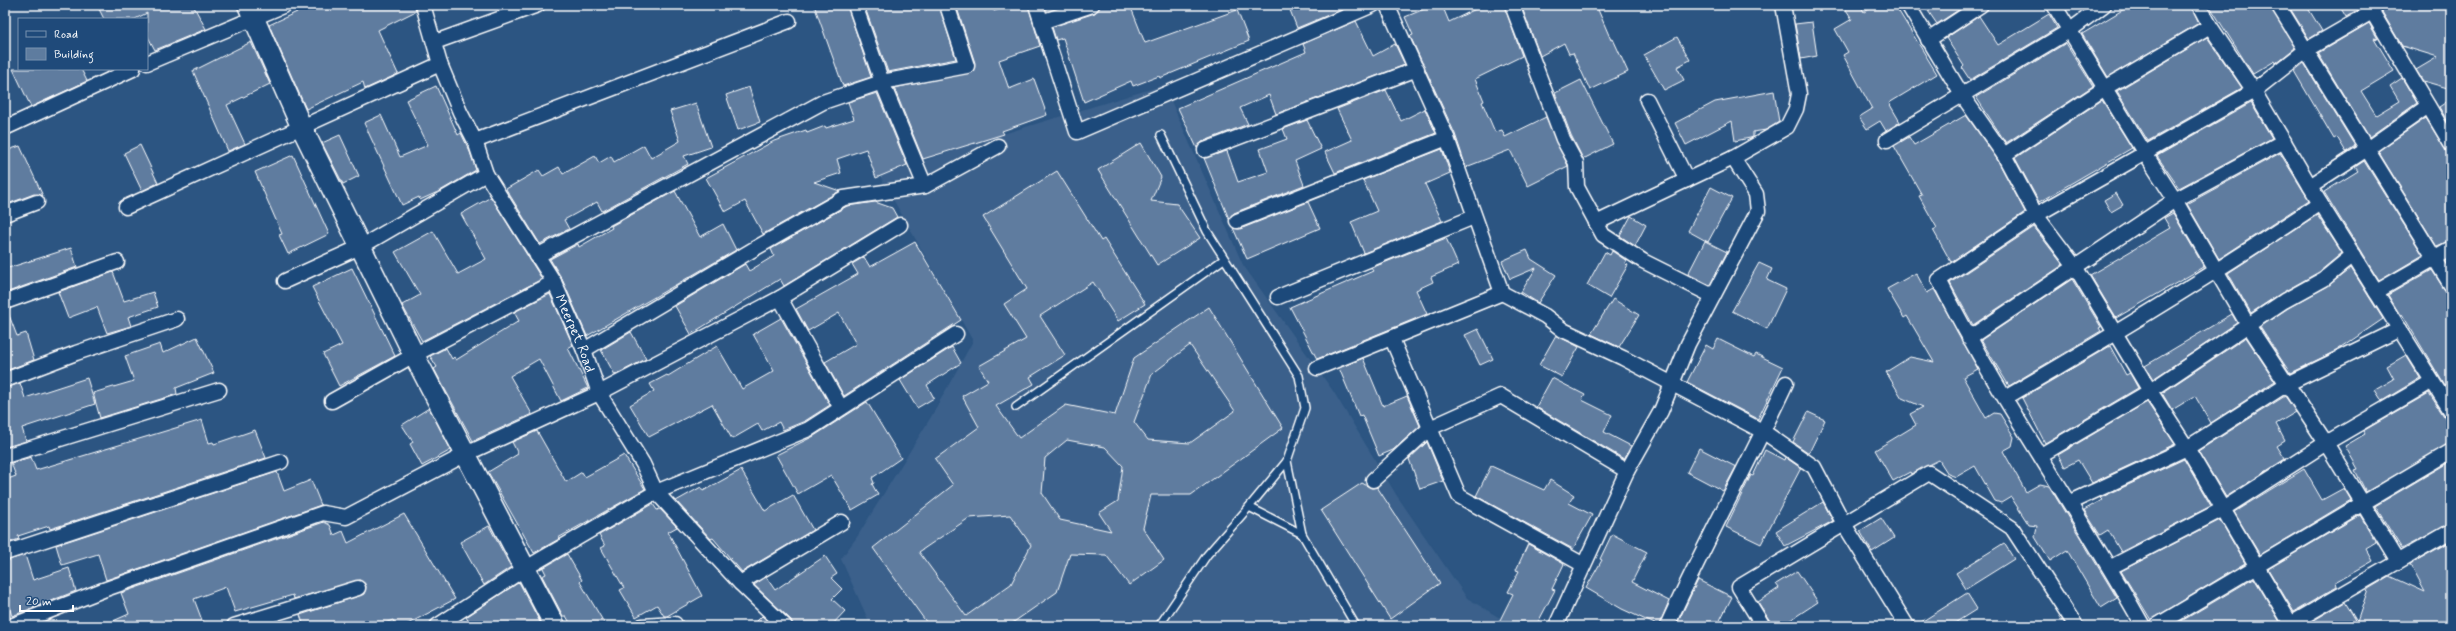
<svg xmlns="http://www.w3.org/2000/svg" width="2456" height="631" viewBox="0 0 2456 631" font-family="Mynerve,sans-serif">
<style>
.built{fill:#3b618b}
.building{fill:#5e7c9f;stroke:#fff;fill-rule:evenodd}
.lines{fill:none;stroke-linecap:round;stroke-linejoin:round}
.lane-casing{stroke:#fff;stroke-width:10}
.street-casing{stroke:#fff;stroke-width:17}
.secondary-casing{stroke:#fff;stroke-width:23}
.lane{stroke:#1f4a7a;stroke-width:7}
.street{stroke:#1f4a7a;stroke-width:14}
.secondary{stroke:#1f4a7a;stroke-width:20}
.labels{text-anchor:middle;stroke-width:3;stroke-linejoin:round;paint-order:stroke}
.street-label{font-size:14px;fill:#fff;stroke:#1f4a7a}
</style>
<rect width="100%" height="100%" fill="#2c5582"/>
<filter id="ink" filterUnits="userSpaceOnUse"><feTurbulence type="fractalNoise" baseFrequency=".025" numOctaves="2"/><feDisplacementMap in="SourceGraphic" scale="8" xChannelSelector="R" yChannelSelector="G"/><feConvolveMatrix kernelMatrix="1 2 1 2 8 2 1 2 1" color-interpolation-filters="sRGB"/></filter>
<g filter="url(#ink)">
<polygon class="built" points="1164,85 1243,265 1333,391 1397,496 1467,598 1513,626 871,626 841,559 857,537 931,417 973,341 880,176 980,141"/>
<g class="building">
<polygon points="97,5 193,5 206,29 155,50 147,35 147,13 135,19 104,19"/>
<polygon points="312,5 415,5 416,11 378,30 398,74 365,89 363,82 306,109 269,25"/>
<polygon points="814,5 847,5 871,77 843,86"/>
<polygon points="864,5 939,5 956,59 888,72"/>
<polygon points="956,5 992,5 994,11 1012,5 1028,5 1040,46 999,60 1009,89 1034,79 1047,115 1002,131 1004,134 923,159 894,88 973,72 975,63"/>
<polygon points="1100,5 1130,5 1145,43 1237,10 1249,41 1160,78 1159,76 1133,86 1131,81 1084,102 1063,38 1056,40 1052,27 1095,13"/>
<polygon points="1288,5 1350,5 1350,6 1297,28"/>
<polygon points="1434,5 1442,5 1449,22 1484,5 1504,5 1522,56 1475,79 1484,101 1482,102 1495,132 1502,130 1505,137 1546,117 1568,166 1528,186 1510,150 1466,167 1455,134 1410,36 1413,35 1405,17"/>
<polygon points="1521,5 1596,5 1611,40 1613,39 1628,72 1590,90 1573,53 1569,54 1564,43 1540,56"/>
<polygon points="1843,5 1860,5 1864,12 1877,5 1895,5 1937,74 1889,103 1900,122 1886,131 1880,121 1867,129 1859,117 1872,109 1843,55 1848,52 1835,29 1852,19"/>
<polygon points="1924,5 1966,5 1937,24"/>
<polygon points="2131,5 2191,5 2199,23 2108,77 2082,34"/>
<polygon points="2209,5 2270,5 2295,48 2276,63 2275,61 2253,74"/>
<polygon points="2288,5 2306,5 2322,31 2309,39"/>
<polygon points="2339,5 2360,5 2360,9 2346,17"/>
<polygon points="2378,5 2451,5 2451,89 2423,81 2416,70 2438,57 2402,46"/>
<polygon points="2049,14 2057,28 1970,80 1962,68 1964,66 1946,38 1979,16 1998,45"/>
<polygon points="1356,21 1373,56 1395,44 1405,65 1276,114 1269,95 1240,108 1248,124 1202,142 1197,148 1178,108 1306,52 1303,44"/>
<polygon points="1812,22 1817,56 1801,59 1795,24"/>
<polygon points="2369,23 2378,39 2374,38 2394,71 2361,91 2376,115 2399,101 2390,86 2402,78 2417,103 2369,137 2318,53"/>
<polygon points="1677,37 1690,60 1677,67 1684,80 1664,90 1644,55"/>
<polygon points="2207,37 2242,88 2148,141 2117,91"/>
<polygon points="251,42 270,84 227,105 245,144 228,151 193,71"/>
<polygon points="2066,43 2093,86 2006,143 1976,97"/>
<polygon points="2304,63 2355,146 2346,152 2337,137 2334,139 2294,71"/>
<polygon points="13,69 81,69 87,81 31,107"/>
<polygon points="1581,80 1613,144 1583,159 1571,135 1555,93"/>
<polygon points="436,86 458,135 461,133 470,152 476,170 440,191 420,200 419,197 402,205 364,123 381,115 400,157 428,145 406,100"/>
<polygon points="749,87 760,122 738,130 726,95"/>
<polygon points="1386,90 1401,121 1425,109 1436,133 1335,173 1325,152 1352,140 1337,109"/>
<polygon points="1774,91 1779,122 1766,130 1753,132 1753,137 1750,138 1735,141 1732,121 1686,145 1675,123 1715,102"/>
<polygon points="877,93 907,165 876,178 866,149 837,159 841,173 814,182 840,191 763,234 745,201 725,212 706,178 774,141 806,130 807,133 825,126 826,128 854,119 848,102"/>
<polygon points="2451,99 2451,120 2448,122 2439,107"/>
<polygon points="2102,100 2132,148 2039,202 2015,158"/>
<polygon points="696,103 711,147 684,156 688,164 602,211 597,202 564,220 569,229 540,244 506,189 539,170 543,176 559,167 563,174 595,156 599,163 611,156 614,162 644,145 651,158 680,141 670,111"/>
<polygon points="2251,103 2272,138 2179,188 2157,156"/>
<polygon points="1966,115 1997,159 2025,212 1951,262 1933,230 1937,228 1919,196 1922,195 1894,146 1909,137 1914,145"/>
<polygon points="2426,118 2451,159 2451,241 2437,247 2378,151"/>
<polygon points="1307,120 1321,149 1295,161 1304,185 1234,213 1229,219 1204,158 1227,151 1238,182 1268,172 1260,149 1287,139 1283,129"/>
<polygon points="340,135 359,176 343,184 322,143"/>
<polygon points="1141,143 1161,177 1151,201 1177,204 1200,238 1157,265 1098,170"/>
<polygon points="140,145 158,183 142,191 124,153"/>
<polygon points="20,146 43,196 34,194 5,205 5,151"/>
<polygon points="1442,149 1450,173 1425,184 1442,221 1364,253 1351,222 1377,211 1363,180"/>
<polygon points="2280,153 2309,200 2219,259 2187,204"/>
<polygon points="293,155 329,234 288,254 279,235 282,234 255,172"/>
<polygon points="2364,161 2423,255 2379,281 2324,192 2358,171 2355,167"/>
<path d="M 1057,171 L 1101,241 L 1104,239 L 1145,304 L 1118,321 L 1093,282 L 1040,316 L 1065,355 L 1030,377 L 1034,384 L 996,406 L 1019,438 L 1066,405 L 1115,415 L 1134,358 L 1209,307 L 1283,428 L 1191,495 L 1151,495 L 1143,528 L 1164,560 L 1129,585 L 1106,555 L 1070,554 L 1057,592 L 1008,626 L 929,626 L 873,548 L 953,485 L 935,459 L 979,427 L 962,396 L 988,381 L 979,366 L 1026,339 L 1004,304 L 1027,289 L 983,217 ZM 1190,345 L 1235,411 L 1190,443 L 1148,440 L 1134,422 L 1152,374 ZM 1067,440 L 1105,447 L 1123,466 L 1118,501 L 1099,513 L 1111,531 L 1060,520 L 1042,493 L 1045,458 ZM 1010,515 L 1031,545 L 1011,584 L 966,616 L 919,552 L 969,518 Z"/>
<polygon points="1711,187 1732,198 1708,242 1688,231"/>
<polygon points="675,191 700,237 723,224 736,250 587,336 562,279 550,259 578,244 579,247 612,228 611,226"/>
<polygon points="2116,193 2123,205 2111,212 2104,200"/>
<polygon points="491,197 542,279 422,341 402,305 420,295 395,252 433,231 458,274 486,259 461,214"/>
<polygon points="875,202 892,208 897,217 784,286 780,279 691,334 675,306 745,264 749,271 774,256 771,249 847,206"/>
<polygon points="1308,202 1320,228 1247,259 1233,228 1240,229"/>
<polygon points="2173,213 2204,267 2116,318 2090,275 2170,228 2164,218"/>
<polygon points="2317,215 2342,253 2319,272 2280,294 2251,313 2228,273"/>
<polygon points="1631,216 1646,225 1635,246 1620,236"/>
<polygon points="2034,227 2063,265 1973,325 1950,283"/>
<polygon points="1446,238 1458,265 1431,277 1433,282 1416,290 1427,314 1317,359 1290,307 1373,271 1371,268"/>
<polygon points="1705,241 1727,252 1710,285 1688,274"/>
<polygon points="915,242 961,320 844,396 825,362 856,344 839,313 808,331 796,309 858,274 852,264 864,257 870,267"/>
<polygon points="71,248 77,267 5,293 5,269"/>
<polygon points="1527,250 1531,259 1556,275 1538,303 1521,292 1536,268 1510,279 1502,261"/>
<polygon points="1612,251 1627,261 1625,264 1628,265 1609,298 1587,285 1605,252 1610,255"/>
<polygon points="1759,263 1772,269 1767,280 1786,289 1767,329 1732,311"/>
<polygon points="352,268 395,356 339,386 323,354 342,345 312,287"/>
<polygon points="2351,268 2383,319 2336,351 2290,373 2260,327 2288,308 2328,286"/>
<polygon points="2432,270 2444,289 2451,293 2451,382 2445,386 2402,314 2400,315 2388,295"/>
<polygon points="113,272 124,301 153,292 158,307 128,317 131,326 107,333 97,307 68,318 58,292"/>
<polygon points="1916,273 1927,293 1934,289 1978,369 1963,377 1986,418 1994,413 2000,414 2014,437 2012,446 2003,451 2026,492 2040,484 2049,486 2117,598 2101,608 2067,550 2050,561 2035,537 2037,526 2029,525 2011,497 2001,503 1995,501 1975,466 1956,477 1948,474 1939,460 1911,474 1910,472 1893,481 1875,450 1916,425 1910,414 1923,407 1902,398 1886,372 1910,357 1934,362 1907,316 1904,318 1887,289"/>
<polygon points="2072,279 2101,327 2099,328 2101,331 2009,386 1981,340"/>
<polygon points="550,294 573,345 568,348 588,388 561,401 539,359 510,376 532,414 473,441 434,369 437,367 430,356 446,348 452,359 454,357 456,360 519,321 514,312"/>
<polygon points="1613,299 1639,315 1619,347 1591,334"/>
<polygon points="5,310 7,310 17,336 26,333 34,360 5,371"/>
<polygon points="2232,314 2237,323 2153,379 2145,366"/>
<polygon points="781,318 830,405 805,421 783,430 779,422 762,431 758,424 732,439 712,404 649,437 630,405 654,391 650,384 667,375 668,376 717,346 742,389 774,371 753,334"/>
<polygon points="1478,329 1493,359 1480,365 1465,335"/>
<polygon points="631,332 646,359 615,375 601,350"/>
<polygon points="1556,335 1579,347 1562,377 1539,365"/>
<polygon points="197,337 214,373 176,388 177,394 100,418 93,393 134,381 125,356 160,344 163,353"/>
<polygon points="2246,337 2275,381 2211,423 2195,396 2172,410 2162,393"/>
<polygon points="1718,339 1754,357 1756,354 1783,367 1758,419 1687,382 1706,345 1713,349"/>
<polygon points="2110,346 2126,375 2130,373 2138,388 2045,443 2022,398"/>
<polygon points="952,347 961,363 927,385 934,398 917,408 900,380"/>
<polygon points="2406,355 2420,378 2382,401 2375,390 2394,379 2387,366"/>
<polygon points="1363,358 1383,406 1407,396 1420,426 1393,450 1379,456 1362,415 1359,416 1339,368"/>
<polygon points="87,378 95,404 22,428 26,441 6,447 5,388 20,383 25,398"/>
<polygon points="1552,378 1585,395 1582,400 1612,415 1604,432 1631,446 1624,459 1536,407"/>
<polygon points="2429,393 2451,427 2451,443 2366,492 2355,470 2358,469 2345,446 2365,434 2363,431"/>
<polygon points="2285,396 2296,412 2276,424 2285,441 2277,446 2285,459 2226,497 2198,451"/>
<polygon points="867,402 901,458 872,478 874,483 872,484 878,495 852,510 831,475 798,494 776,455 814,436"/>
<polygon points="2147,402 2175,444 2092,483 2078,460 2065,467 2058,455"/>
<polygon points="429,408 451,450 422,466 410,444 413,442 402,425"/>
<polygon points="1808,412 1825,420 1809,453 1793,442"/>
<polygon points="202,420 209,443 213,442 214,444 255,430 266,458 50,529 49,526 18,536 19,539 5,544 5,480 16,476 11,463 31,457 36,470"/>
<polygon points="537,431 566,482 582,472 585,477 624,455 645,489 558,538 559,539 534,553 488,472 518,454 512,442"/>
<polygon points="1427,442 1443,481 1420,489 1409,459"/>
<polygon points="1699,448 1736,467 1723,491 1687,472"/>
<polygon points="1765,450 1784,460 1785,457 1801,468 1761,544 1726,527 1751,475 1753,476"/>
<polygon points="2184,459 2211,506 2121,552 2108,530 2100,535 2084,510 2102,500 2100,498"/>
<polygon points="2451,461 2451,523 2402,549 2375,506"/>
<polygon points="1491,466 1544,490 1550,480 1574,495 1569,503 1592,515 1573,549 1476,496"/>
<polygon points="2304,469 2322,500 2344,488 2351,500 2260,555 2234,512"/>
<polygon points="741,470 765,511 793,495 813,530 742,572 713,538 711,539 676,501 701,487 703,491"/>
<polygon points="277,472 284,491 311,480 321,505 106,580 98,554 62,565 56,545"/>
<polygon points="1362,483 1371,488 1377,487 1440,583 1390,619 1321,510"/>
<polygon points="1823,502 1833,521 1785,546 1776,531"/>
<polygon points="653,504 657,510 660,509 677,527 668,532 702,596 667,616 664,616 657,605 636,617 620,590 624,588 601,548 605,546 599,535"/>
<polygon points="404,514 455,599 404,626 396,626 393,620 377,626 304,626 300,615 364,594 366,586 360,580 294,599 293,595 235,612 226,587 194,599 203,623 195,626 102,626 129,614 121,593 324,522 330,525 334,535 343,531 348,543"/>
<polygon points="2360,515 2376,542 2366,548 2373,561 2336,582 2337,587 2294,612 2268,569"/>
<polygon points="1881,518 1894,538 1872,552 1860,531"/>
<polygon points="2220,520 2245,563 2151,620 2121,571"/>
<polygon points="489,526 511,567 484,585 460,542"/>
<polygon points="1612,534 1647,552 1632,582 1669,601 1659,626 1622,609 1586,588 1602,560 1600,559"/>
<polygon points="2451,541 2451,626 2304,626 2345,602 2357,622 2368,589 2390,576 2425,592 2410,564"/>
<polygon points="2004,543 2014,559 1966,589 1956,573"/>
<polygon points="1528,544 1564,564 1552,589 1555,590 1536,626 1497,626 1513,594 1508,592 1519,571 1516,570"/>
<polygon points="567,554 582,580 580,582 606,626 572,626 566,616 563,616 542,576 546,574 543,568"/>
<polygon points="25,555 33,580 69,568 76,591 12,616 5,596 5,561"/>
<polygon points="825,556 837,574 831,578 842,589 832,599 845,611 831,626 793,626 791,620 754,585 766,577 775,590"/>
<polygon points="1797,571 1818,602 1789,621 1793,626 1773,626 1758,602 1779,588 1776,584"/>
<polygon points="2254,578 2280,622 2279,626 2173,626"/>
<polygon points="1698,580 1732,597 1717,626 1676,626"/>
<polygon points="519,582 542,626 471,626 466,617"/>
<polygon points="1967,593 1977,609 1950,626 1915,626"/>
<polygon points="762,616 773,626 752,626"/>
</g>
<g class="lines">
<defs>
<g id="lane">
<polyline points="1161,135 1207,231 1299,376 1305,408 1287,461 1249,507 1302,534 1356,626"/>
<polyline points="1016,407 1224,259"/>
<polyline points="1287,461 1302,534"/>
<polyline points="1159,626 1207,555 1249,507"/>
</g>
<g id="street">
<path id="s1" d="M 423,5 L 440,64 L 460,112 L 475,141 L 486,174 L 554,282 L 584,350 L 599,393 L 643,464 L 656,492 L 740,583 L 785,626"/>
<polyline points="855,5 882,82 925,186"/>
<polyline points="1036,5 1077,132 1373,5"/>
<polyline points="1387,5 1447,138 1502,293 1545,316 1563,330 1623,358 1764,432 1814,467 1844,524 1907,626"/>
<polyline points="1512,5 1563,139 1576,163 1577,187 1603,235 1643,261 1713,296"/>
<polyline points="1908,5 1962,95 2004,155 2036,215 2076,268 2150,391 2187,448 2292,626"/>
<polyline points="2054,5 2144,152 2175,200 2248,325 2326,443 2398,561"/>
<polyline points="2199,5 2210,26 2254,91 2320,203 2451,411"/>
<polyline points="2278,5 2451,285"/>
<polyline points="2368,5 2451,144"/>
<polyline points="1041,22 1092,5"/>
<polyline points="1928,40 1981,5"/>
<polyline points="435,42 538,5"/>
<polyline points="147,63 285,5"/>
<polyline points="1647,100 1687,180"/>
<polyline points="5,128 133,69"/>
<polyline points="1887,140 2069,31 2104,5"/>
<polyline points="475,141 789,21"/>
<polyline points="1205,150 1417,69"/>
<polyline points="2004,155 2105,88 2210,26"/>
<polyline points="2310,186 2367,149 2428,106"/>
<polyline points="126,207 440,64"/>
<polyline points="5,214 37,202"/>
<polyline points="1237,221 1447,138"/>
<polyline points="1596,223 1733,158 1787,127 1796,109 1799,94 1783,5"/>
<polyline points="537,256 823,102 882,82 967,66 947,5"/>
<polyline points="285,281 362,246 486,174"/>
<polyline points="2376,292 2451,249"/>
<polyline points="1278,297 1474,217"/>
<polyline points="780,298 841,408"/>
<polyline points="5,302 117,262"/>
<polyline points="1969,338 2175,200 2284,141"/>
<polyline points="1392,339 1459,496 1582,564"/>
<polyline points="584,350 754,249 844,198 925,186 998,146"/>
<polyline points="1317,368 1502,293"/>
<polyline points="5,380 76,353 177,319"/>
<path d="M 2005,398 C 2112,336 2217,272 2320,203"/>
<polyline points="332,401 414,355 554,282"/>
<polyline points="2041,455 2150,391 2284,301 2324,279 2353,255"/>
<polyline points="5,456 219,390"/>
<polyline points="1373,480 1430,428 1501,396 1627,471"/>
<polyline points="2071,502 2187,448 2287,384 2400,329"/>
<polyline points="5,553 281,462"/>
<polyline points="2111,567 2223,509 2326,443 2431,382"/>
<polyline points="740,583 842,522"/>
<polyline points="11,626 103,590 323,513 346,517 466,454 599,393 780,298 900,225"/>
<polyline points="234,626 358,588"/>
<polyline points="437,626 526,568 656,492 809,429 956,334"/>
<polyline points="642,626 675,624"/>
<polyline points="1556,626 1627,471 1661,411 1688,344 1758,211 1756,194 1733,158"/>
<path d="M 1667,626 C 1704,544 1748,465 1786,383"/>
<polyline points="1763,626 1739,587 1929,473 2012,528 2076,626"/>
<path d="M 2143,626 C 2078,509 1999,400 1939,280 L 2036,215 L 2254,91 L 2306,50 L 2372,12"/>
<polyline points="2156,626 2451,451"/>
<polyline points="2287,626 2451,531"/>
</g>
<polyline id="secondary" points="248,5 301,126 414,355 555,626"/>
</defs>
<use href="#lane" class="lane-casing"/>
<use href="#street" class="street-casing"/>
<use href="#secondary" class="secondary-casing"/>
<use href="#lane" class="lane"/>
<use href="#street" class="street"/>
<use href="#secondary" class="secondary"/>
</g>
</g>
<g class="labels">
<g class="street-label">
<text dy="5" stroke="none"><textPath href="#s1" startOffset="364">Meerpet Road</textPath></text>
</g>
</g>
<rect width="2456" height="631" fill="none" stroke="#1f4a7a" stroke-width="20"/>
<rect x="10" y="10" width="2436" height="611" fill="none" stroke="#fff" stroke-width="1.5" filter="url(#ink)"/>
<rect x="18" y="18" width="130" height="52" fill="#1f4a7a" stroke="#7992af"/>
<rect x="26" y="31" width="20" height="6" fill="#1f4a7a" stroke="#7992af"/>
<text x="54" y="38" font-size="12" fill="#ffffff">Road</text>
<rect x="26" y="48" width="20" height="12" fill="#5e7c9f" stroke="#7992af"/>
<text x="54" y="58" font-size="12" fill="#ffffff">Building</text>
<path d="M20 605v6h53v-6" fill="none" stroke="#ffffff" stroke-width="2"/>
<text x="26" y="605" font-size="12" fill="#ffffff" stroke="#1f4a7a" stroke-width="3" paint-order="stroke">20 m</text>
</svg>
